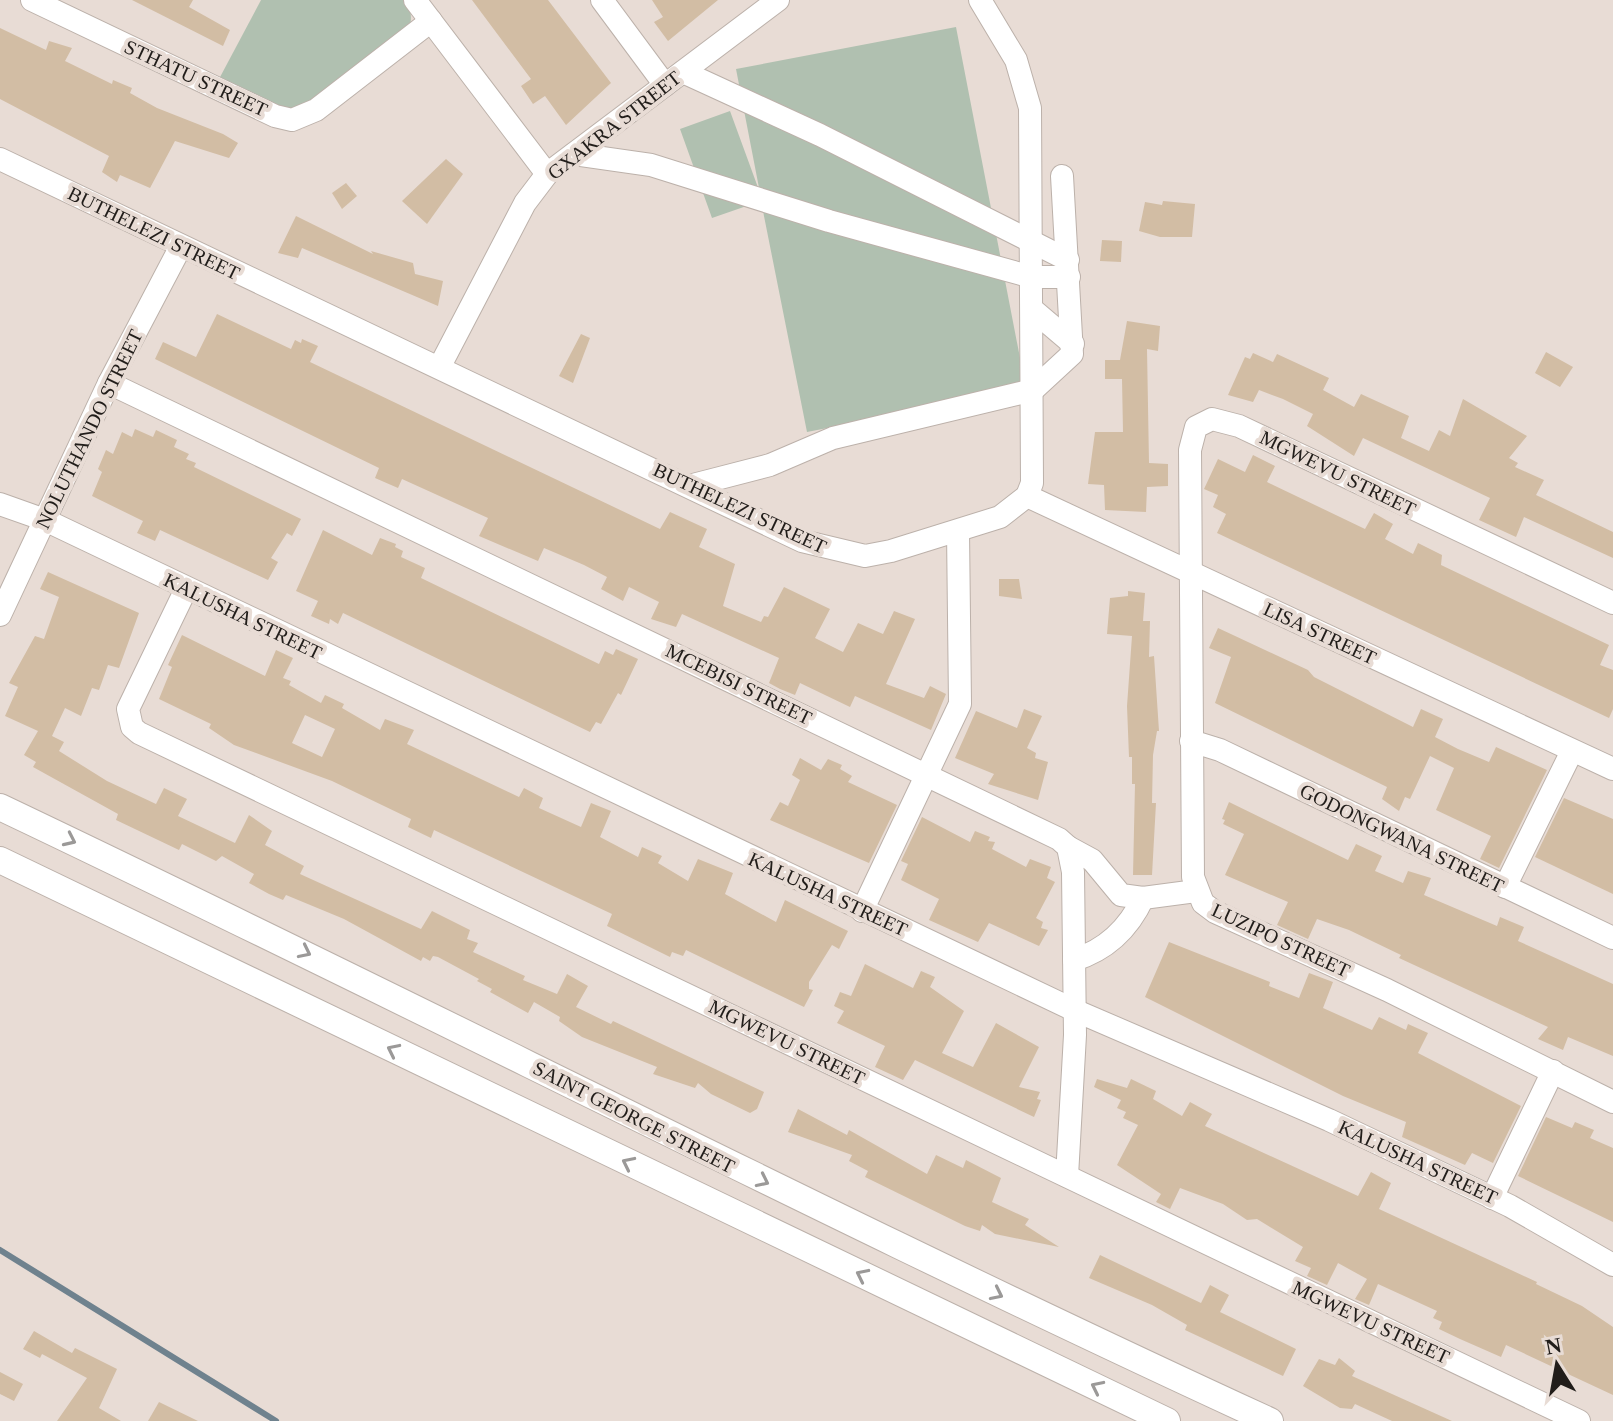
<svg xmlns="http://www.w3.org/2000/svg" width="1613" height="1421" viewBox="0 0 1613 1421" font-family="Georgia,serif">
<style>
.green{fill:#b0c0b0}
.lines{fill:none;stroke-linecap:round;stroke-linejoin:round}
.stream{stroke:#6f828e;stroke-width:6}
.building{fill:#d2bda4;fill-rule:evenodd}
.minor-casing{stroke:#bcb1aa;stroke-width:24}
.major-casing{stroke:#bcb1aa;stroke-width:28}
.minor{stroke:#fff;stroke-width:22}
.major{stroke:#fff;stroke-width:26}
.oneway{stroke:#9b9998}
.labels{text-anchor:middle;stroke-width:8;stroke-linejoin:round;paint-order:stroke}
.street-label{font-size:20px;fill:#211d1a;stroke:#e8dcd5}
</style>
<rect width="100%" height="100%" fill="#e8dcd5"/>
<g class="green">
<path d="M 261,0 L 404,0 C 411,9 412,15 410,27 L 294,114 L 219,79 Z"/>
<polygon points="956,27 1026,389 807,432 761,201 712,218 680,129 730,111 760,193 736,69"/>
</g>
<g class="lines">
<polyline class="stream" points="0,1250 276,1421"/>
</g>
<g class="building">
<polygon points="132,0 193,0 189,7 230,30 223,46"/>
<polygon points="472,0 548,0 611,83 566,125 545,96 533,104 521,86 531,79"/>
<polygon points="652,0 718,0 668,41 654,22 663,17"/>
<polygon points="0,28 46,50 49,41 72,48 65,61 112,84 113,80 132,88 130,93 157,108 223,134 238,143 229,158 175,141 150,188 120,175 117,182 102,172 109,156 0,99"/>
<polygon points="446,159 463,174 427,224 402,201"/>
<polygon points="346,183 357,196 342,209 332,193"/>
<polygon points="1163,201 1195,204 1192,237 1160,237 1139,231 1145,202 1162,205"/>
<polygon points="296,216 373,254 371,251 413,263 415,274 443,281 438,306 302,248 298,258 278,253"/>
<polygon points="1102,240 1122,241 1121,262 1100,261"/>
<polygon points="217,314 291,349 295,340 301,343 302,339 318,346 310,362 660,529 670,512 707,529 699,547 735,564 723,606 761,622 764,616 768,617 784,587 830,609 815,638 843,652 858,623 883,634 894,611 915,619 886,684 924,698 930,686 946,694 931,730 855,696 850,707 800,683 795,695 780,689 769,683 779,658 682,614 676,627 651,619 659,602 629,587 623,601 601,589 607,577 584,565 544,548 538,561 479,536 488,518 402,479 398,488 375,478 379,468 155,359 163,342 196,357"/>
<polygon points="1127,321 1160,326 1158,351 1147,349 1149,463 1168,464 1168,486 1147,487 1146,512 1105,510 1104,485 1088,484 1095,432 1123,432 1122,379 1105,379 1105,360 1120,360"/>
<polygon points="581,334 590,338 573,383 559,376"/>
<polygon points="1546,352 1573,367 1560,387 1535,373"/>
<polygon points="1253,353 1273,362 1277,354 1329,378 1323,390 1354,407 1361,394 1409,416 1401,438 1429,451 1439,430 1450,436 1463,399 1527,436 1509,458 1518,463 1515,467 1544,480 1536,495 1613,532 1613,558 1524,517 1516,537 1479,520 1490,498 1363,438 1354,456 1307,426 1313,414 1283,399 1259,390 1253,402 1228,395 1245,357 1250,359"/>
<polygon points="135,429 153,437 156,430 177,440 174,447 189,454 186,459 196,463 194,467 301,519 292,536 287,533 271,558 278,562 268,580 160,530 155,541 137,533 143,521 92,496 102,472 98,469 106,450 113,454 122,432 132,437"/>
<polygon points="1253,455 1275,466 1267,482 1365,529 1374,513 1393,524 1385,539 1413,554 1418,543 1442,555 1441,565 1609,645 1600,665 1613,670 1613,709 1609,718 1217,533 1226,514 1213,507 1218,495 1204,489 1218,459 1245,472"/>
<polygon points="323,530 372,555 380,538 396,544 395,547 403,551 401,557 425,568 421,578 599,664 605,651 613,655 616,649 638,659 621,695 618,693 601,724 596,722 590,732 343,613 338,624 330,619 329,624 311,616 318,601 296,591"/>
<polygon points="48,572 139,613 119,668 108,665 99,690 92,688 81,716 65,708 52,736 64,742 59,751 107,781 156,804 164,788 187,799 178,816 235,843 249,815 272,831 265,845 304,866 300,874 421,929 432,911 470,930 467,939 478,943 473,952 525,976 523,980 557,994 567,974 588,986 576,1007 611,1024 613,1021 764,1092 757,1109 750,1113 711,1094 698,1083 695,1088 653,1074 657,1067 582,1037 559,1021 560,1017 534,1002 528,1013 490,992 492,989 477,981 479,979 438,957 433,956 430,961 423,957 421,961 344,919 286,895 283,900 269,894 249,883 254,874 222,856 216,861 182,844 179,850 116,820 118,814 33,767 36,762 24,755 38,731 5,716 18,687 9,683 35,636 44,639 59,597 40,589"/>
<polygon points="999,579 1019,579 1022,599 999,596"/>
<polygon points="1128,591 1145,593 1143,621 1150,621 1149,657 1154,656 1159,731 1157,731 1153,755 1152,803 1156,803 1152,875 1133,875 1135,784 1132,784 1132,757 1129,757 1127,706 1132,636 1107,634 1110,598 1128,596"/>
<polygon points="1218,628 1308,670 1314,677 1413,727 1421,709 1443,719 1435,737 1458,749 1489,762 1496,747 1547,770 1499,868 1480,859 1491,836 1436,810 1454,768 1430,756 1410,799 1405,797 1399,811 1382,799 1387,787 1215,703 1231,657 1209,648"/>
<path d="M 182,635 L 265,676 L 276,650 L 293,658 L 283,678 L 291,681 L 289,685 L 321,703 L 325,695 L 344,704 L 342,708 L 380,730 L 385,719 L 414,730 L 407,744 L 519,797 L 524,788 L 543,798 L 539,808 L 581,827 L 591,803 L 611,811 L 600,837 L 638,857 L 642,847 L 662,856 L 658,863 L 688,881 L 698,859 L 733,873 L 725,894 L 776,922 L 785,900 L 848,931 L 839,949 L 832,945 L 809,982 L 809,989 L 813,990 L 804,1007 L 686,950 L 683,956 L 672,952 L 670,957 L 607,926 L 612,914 L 434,830 L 431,838 L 408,827 L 411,819 L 332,781 L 234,745 L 209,728 L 211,724 L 159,699 L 172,667 L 168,665 ZM 305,715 L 335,729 L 322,757 L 292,743 Z"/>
<polygon points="1024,709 1042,716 1027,748 1036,753 1035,758 1048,762 1038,800 988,784 994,774 955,758 976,711 1017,728"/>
<polygon points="800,758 821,770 828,759 842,765 840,769 852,776 848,782 897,805 869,863 770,820 780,802 788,806 800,780 792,775"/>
<polygon points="1564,798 1613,819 1613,894 1535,857"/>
<polygon points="1229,802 1348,860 1356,844 1382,856 1375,871 1403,883 1408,871 1431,878 1424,895 1497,926 1500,917 1524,927 1518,941 1613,984 1613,1056 1568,1037 1563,1050 1538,1039 1548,1027 1399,958 1401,955 1349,930 1317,919 1308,939 1277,925 1288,902 1225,875 1244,834 1223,824 1225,820 1222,819"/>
<polygon points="922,817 970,842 975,831 990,837 988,841 995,842 992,849 1026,867 1030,859 1051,867 1047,878 1055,882 1036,918 1043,922 1041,928 1048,930 1039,946 989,923 978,942 929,920 939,899 901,880 908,864 901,861"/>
<polygon points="1169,942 1270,982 1269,986 1299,998 1309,973 1333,982 1323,1008 1372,1030 1379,1017 1406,1030 1408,1024 1428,1033 1418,1053 1521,1106 1493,1163 1472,1153 1465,1165 1402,1137 1406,1122 1343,1096 1145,997"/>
<polygon points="865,964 913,988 921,971 935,977 930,987 964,1011 942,1053 973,1067 996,1023 1039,1047 1019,1087 1040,1092 1037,1099 1041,1100 1034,1117 915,1060 903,1080 875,1067 885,1046 837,1023 844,1011 834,1006 840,992 851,996"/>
<polygon points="1097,1079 1127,1088 1131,1079 1156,1091 1153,1099 1182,1116 1190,1102 1212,1114 1205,1126 1358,1196 1371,1172 1391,1183 1379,1209 1537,1282 1536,1284 1582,1306 1613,1327 1613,1395 1506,1345 1501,1357 1460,1339 1439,1329 1442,1322 1433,1318 1437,1311 1378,1284 1369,1305 1355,1299 1367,1279 1338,1263 1327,1285 1307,1276 1311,1268 1295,1261 1303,1247 1257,1219 1247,1220 1223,1204 1180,1188 1170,1209 1156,1202 1161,1194 1117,1165 1138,1125 1123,1118 1126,1112 1117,1108 1121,1100 1094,1087"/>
<polygon points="798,1109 847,1135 849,1130 927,1174 936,1155 963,1168 966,1160 1001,1178 992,1202 1029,1219 1025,1225 1059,1247 995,1234 982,1225 980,1231 965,1226 865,1177 868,1171 849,1161 852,1155 788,1132"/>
<polygon points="1546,1117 1572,1128 1575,1122 1594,1130 1590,1138 1613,1148 1613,1222 1518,1176"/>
<polygon points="1100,1255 1201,1303 1210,1285 1229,1295 1220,1312 1296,1349 1283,1376 1185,1330 1187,1325 1152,1305 1089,1278"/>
<polygon points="34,1331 72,1353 75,1348 117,1369 99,1408 121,1421 57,1421 87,1378 42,1354 40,1358 23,1349"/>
<polygon points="1339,1358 1355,1371 1352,1376 1452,1421 1392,1421 1355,1404 1352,1409 1340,1408 1303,1386 1319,1359 1335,1365"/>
<polygon points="0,1372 23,1384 14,1401 0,1394"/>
<polygon points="159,1402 198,1421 148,1421"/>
</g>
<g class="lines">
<defs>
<g id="minor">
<polyline points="32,0 275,116 292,120 316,110 431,21"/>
<polyline points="415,0 547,174"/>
<polyline points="602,0 665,85"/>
<polyline points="683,72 820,135 1068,260"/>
<polyline points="574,154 651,165 829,221 1032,277 1069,277"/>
<polyline points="0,159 802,541 865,556 891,551 1000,517 1027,496 1032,483 1030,108 1016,60 980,0"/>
<polyline points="1033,310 1073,344"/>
<polyline points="440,366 525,203 547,174 778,0"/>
<polyline points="109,383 1059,839 1068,847 1073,872 1075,1035 1067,1176"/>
<polyline points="689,486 770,465 833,438 1033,390 1072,354 1062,176"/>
<polyline points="1027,496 1613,769"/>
<polyline points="0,504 45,520 1074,1010 1329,1120 1510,1206 1613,1265"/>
<polyline points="186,589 128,709 132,727 139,733 1579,1421"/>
<polyline points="1613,603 1239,426 1212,419 1196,427 1190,450 1193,877 1203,903 1215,912 1387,990 1613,1102"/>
<polyline points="0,615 109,383 181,246"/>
<polyline points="1191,741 1220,750 1613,938"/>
<polyline points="1068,847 1092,860 1121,895 1143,898 1196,891"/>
<polyline points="1505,887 1572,751"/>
<polyline points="862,911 960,704 958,531"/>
<path d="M 1074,960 C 1106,950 1129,928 1143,898"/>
<polyline points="1492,1198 1553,1071"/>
</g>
<g id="major">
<path d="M 0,807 C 425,1009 843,1225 1270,1421"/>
<polyline points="0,860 1167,1421"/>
</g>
</defs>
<use href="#minor" class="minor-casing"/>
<use href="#major" class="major-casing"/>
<use href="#minor" class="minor"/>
<use href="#major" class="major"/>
</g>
<defs><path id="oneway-chevron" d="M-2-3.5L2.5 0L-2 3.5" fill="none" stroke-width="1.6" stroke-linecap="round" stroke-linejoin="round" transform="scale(2)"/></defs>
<g class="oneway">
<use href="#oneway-chevron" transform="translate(70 840) rotate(25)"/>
<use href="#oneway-chevron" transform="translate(305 952) rotate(26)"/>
<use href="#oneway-chevron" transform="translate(393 1050) rotate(-154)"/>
<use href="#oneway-chevron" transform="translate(628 1163) rotate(-154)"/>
<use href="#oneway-chevron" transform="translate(763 1181) rotate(26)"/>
<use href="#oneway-chevron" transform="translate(862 1275) rotate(-154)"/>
<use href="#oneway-chevron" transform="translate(997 1294) rotate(26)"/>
<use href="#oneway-chevron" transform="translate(1097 1387) rotate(-154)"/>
</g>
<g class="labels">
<g class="street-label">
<text transform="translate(196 78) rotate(25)" y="7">STHATU STREET</text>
<text transform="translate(614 125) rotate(-38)" y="7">GXAKRA STREET</text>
<text transform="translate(154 233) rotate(26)" y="7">BUTHELEZI STREET</text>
<text transform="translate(89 429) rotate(-64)" y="7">NOLUTHANDO STREET</text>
<text transform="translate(1338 473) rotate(26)" y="7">MGWEVU STREET</text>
<text transform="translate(740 508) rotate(25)" y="7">BUTHELEZI STREET</text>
<text transform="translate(243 616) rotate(26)" y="7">KALUSHA STREET</text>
<text transform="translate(1320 633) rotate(25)" y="7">LISA STREET</text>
<text transform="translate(739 684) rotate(26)" y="7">MCEBISI STREET</text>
<text transform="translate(1402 838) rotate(26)" y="7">GODONGWANA STREET</text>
<text transform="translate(828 894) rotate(25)" y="7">KALUSHA STREET</text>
<text transform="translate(1281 940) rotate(25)" y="7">LUZIPO STREET</text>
<text transform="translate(787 1042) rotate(26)" y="7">MGWEVU STREET</text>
<text transform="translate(634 1117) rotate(27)" y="7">SAINT GEORGE STREET</text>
<text transform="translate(1418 1162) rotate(25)" y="7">KALUSHA STREET</text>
<text transform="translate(1371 1322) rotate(25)" y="7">MGWEVU STREET</text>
</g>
</g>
<g transform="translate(1557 1365) rotate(349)" stroke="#e8dcd5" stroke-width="6" paint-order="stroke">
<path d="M0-6L14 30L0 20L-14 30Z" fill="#211d1a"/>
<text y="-12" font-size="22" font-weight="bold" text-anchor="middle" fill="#211d1a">N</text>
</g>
</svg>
